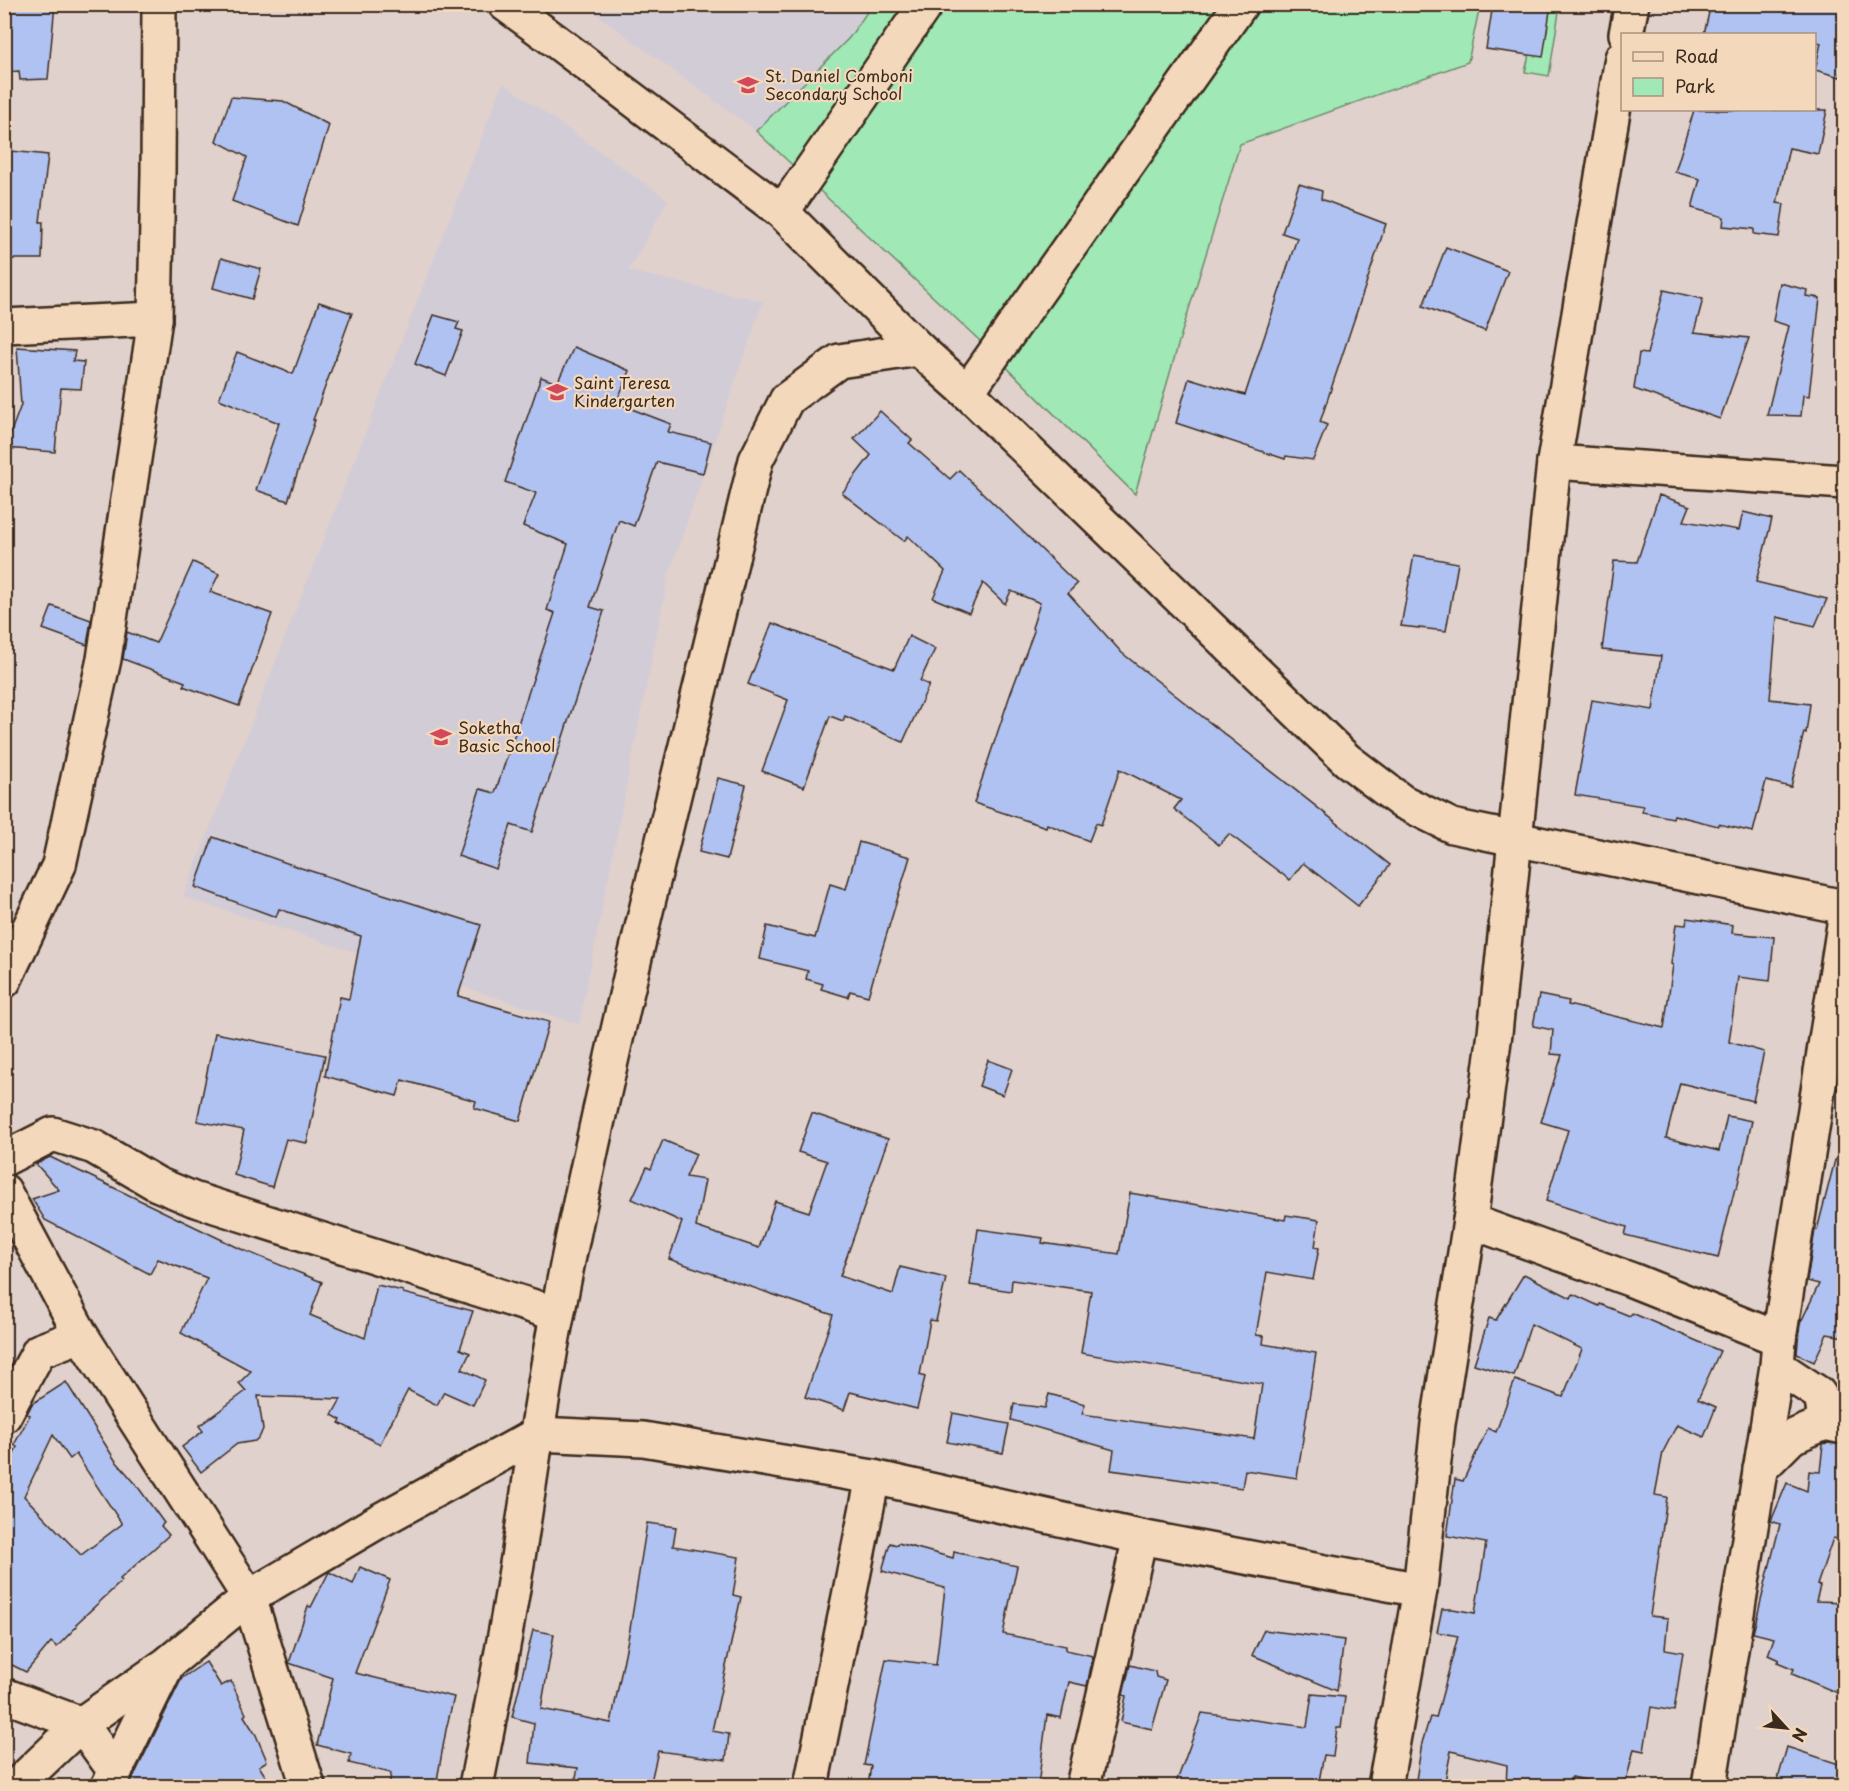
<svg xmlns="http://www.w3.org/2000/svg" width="1849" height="1791" viewBox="0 0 1849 1791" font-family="'Playpen Sans',sans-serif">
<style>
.built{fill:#d2ccd7}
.green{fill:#a0e8b6;stroke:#6e896a;stroke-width:1.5}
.building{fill:#b0c2f2;stroke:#3b2a1e;stroke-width:1.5;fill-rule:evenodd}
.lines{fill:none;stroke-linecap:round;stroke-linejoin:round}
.minor-casing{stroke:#3b2a1e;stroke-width:38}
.minor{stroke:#f4d8bb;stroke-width:33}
.labels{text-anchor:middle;stroke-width:4.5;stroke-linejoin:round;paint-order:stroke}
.poi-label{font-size:16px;fill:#3b2a1e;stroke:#f4d8bb;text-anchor:start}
</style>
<rect width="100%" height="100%" fill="#e0d1cc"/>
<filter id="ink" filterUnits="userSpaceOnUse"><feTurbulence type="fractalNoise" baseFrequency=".0167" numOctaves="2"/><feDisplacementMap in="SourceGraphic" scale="12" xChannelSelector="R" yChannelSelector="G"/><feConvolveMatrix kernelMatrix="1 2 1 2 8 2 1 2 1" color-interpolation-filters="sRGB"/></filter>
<g filter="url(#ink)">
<g class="built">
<polygon points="584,5 872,5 850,38 756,131"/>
<polygon points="503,83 668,200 628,271 763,301 668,577 579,1024 183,897"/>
</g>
<g class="green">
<polygon points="872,5 1480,5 1468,62 1240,144 1181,335 1135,494 979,340 756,131 849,38"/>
<polygon points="1541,5 1560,5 1549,76 1525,72"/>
</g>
<g class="building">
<polygon points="4,4 55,4 48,79 20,80 19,71 7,72"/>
<polygon points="1493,4 1551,4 1543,57 1486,49"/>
<polygon points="1711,4 1845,4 1845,61 1840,77 1815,70 1821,43 1815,41 1815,34 1704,34"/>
<polygon points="231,97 283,101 329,125 298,226 232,201 247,157 216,141"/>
<polygon points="1694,110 1827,110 1818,154 1789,148 1777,203 1784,204 1779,237 1754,234 1754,229 1723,226 1724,217 1692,208 1700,179 1675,172"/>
<polygon points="11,151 48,155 40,222 43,222 42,259 4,259 4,154 11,155"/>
<polygon points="1299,184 1322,191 1321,199 1386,224 1320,422 1327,425 1313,460 1286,456 1285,459 1176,423 1189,378 1245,395 1297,238 1282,233"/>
<polygon points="1446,247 1508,271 1485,331 1423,306"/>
<polygon points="221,258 261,269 252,299 213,288"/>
<polygon points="1780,283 1807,290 1806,296 1820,298 1809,396 1803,395 1801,416 1767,415 1789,326 1773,321"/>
<polygon points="1664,290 1703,299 1694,332 1749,338 1720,419 1634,389 1639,353 1647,354"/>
<polygon points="319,302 352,313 313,420 315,420 288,501 256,490 279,423 219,399 237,352 293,374"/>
<polygon points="434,315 459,322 456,329 463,331 446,376 415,364"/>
<polygon points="17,347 75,351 73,361 84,362 81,389 61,388 55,452 5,448 21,405"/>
<polygon points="574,347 630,371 616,403 671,424 668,432 711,442 703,473 657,462 634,526 619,520 590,607 604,611 532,832 511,825 496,869 458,856 480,789 495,793 555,613 547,610 568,544 523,526 536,493 505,482 541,377 557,383"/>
<polygon points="880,411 912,440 909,443 950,479 959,470 1077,584 1068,593 1122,653 1390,865 1358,906 1303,863 1290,880 1229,834 1219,845 1174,809 1181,800 1120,769 1101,825 1096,823 1089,841 1047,824 1046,827 974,803 1010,695 1034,631 1032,628 1040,603 1011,591 1005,604 983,583 969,613 933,598 945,571 908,536 904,541 842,493 871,455 854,439"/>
<polygon points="1659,495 1690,506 1684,521 1739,530 1743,512 1772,519 1756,582 1827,599 1815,626 1777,617 1770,699 1810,704 1806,733 1804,732 1791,787 1766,781 1753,832 1719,824 1718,826 1674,815 1673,818 1642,812 1643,806 1575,795 1592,700 1653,710 1661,656 1602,650 1614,561 1637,562"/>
<polygon points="1414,555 1458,563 1446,631 1401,626"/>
<polygon points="193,562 219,574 210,592 272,614 239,706 183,686 185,682 123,659 127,632 156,643"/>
<polygon points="52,606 91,620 87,645 43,629"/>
<polygon points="772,623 894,669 909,636 935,649 920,681 929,685 903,742 845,716 843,721 830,716 804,787 762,771 788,700 748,684"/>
<polygon points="718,778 746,785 727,859 699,852"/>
<polygon points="213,837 298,867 481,925 458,996 549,1022 520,1121 474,1108 476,1101 402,1080 397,1096 325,1076 340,997 349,999 361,936 279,909 276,917 195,887"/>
<polygon points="859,842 910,857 868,996 850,991 848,997 821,989 823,984 806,979 808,971 760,959 767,926 815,938 830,884 846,889"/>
<polygon points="1687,918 1733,925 1732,933 1774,937 1770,981 1738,977 1729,1042 1764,1052 1753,1101 1680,1083 1666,1138 1719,1151 1727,1116 1752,1121 1737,1188 1735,1188 1718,1258 1625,1235 1627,1227 1546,1201 1568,1130 1541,1122 1562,1055 1551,1054 1553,1030 1533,1026 1539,995 1569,1001 1568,1005 1664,1028 1673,965 1671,964 1676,924 1686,925"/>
<polygon points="215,1033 325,1055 307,1143 286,1139 272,1187 234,1175 244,1130 197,1121"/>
<polygon points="988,1060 1012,1069 1003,1095 979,1086"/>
<polygon points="812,1113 888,1139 840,1276 893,1294 900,1267 946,1278 936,1321 930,1320 920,1375 925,1377 917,1409 850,1392 844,1410 805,1397 833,1315 669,1259 682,1222 632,1199 647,1167 651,1169 663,1140 696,1154 686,1177 705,1180 696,1227 759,1248 775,1201 809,1212 827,1161 798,1152"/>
<polygon points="50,1157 241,1249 322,1282 310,1315 365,1338 377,1285 403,1291 403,1293 473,1311 460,1349 470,1353 462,1369 485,1380 473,1405 444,1392 437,1405 408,1390 380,1444 339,1423 341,1420 332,1415 341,1399 258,1396 263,1429 260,1436 255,1441 237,1444 201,1472 182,1447 203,1431 199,1426 246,1391 239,1383 251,1371 181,1333 207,1278 158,1259 150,1274 45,1220 32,1199 59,1190 36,1164"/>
<polygon points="1835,1160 1845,1161 1845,1337 1827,1334 1814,1362 1797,1354 1798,1341 1800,1324 1819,1284 1807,1281 1815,1230 1817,1230"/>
<polygon points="1130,1193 1285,1220 1286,1215 1319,1220 1315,1247 1319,1248 1313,1280 1267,1272 1256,1335 1264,1336 1263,1344 1316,1353 1297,1478 1245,1470 1242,1488 1111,1470 1114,1450 1011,1420 1014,1404 1045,1408 1049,1394 1085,1404 1082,1414 1254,1439 1262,1384 1081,1353 1091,1291 1012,1280 1011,1291 970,1285 978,1229 1043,1238 1042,1243 1119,1254"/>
<polygon points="1524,1274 1571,1298 1573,1294 1599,1306 1600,1304 1630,1316 1632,1313 1720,1351 1698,1399 1716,1407 1704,1437 1677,1425 1663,1452 1655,1495 1667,1497 1650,1616 1668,1618 1665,1649 1683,1652 1674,1711 1651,1707 1644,1751 1634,1749 1625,1786 1611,1786 1572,1777 1569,1786 1506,1786 1507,1765 1451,1751 1444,1786 1415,1786 1422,1743 1430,1717 1436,1718 1458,1636 1437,1632 1442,1609 1453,1609 1475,1613 1486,1543 1447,1536 1455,1479 1463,1481 1488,1428 1496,1432 1515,1380 1563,1397 1582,1349 1531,1324 1514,1376 1474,1364 1489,1318 1496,1320"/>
<path d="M 66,1382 L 115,1460 L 135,1483 L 164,1523 L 161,1526 L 169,1535 L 120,1579 L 122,1581 L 76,1624 L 77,1626 L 57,1647 L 51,1642 L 26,1672 L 4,1661 L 4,1474 L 17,1447 L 14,1445 L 30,1415 L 27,1414 L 32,1404 ZM 53,1435 L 70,1459 L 76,1454 L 122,1524 L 81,1555 L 24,1496 Z"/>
<polygon points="953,1413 1009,1424 1003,1453 947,1442"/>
<polygon points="1827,1443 1845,1445 1845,1505 1838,1539 1833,1538 1817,1585 1820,1586 1816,1601 1845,1602 1845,1696 1792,1674 1794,1669 1777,1662 1779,1660 1768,1655 1774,1638 1753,1633 1780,1524 1771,1521 1787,1483 1807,1491 1809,1471 1820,1472 1823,1444"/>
<polygon points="647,1523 676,1527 673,1546 739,1557 733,1595 741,1597 712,1731 729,1734 726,1760 658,1751 650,1786 574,1786 578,1768 530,1763 534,1723 512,1717 533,1630 554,1634 541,1709 611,1723 630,1629"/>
<polygon points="890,1543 897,1545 898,1543 953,1558 954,1552 1017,1566 1003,1634 1066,1646 1066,1650 1093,1656 1087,1686 1069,1682 1061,1718 1047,1715 1038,1786 868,1786 871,1766 864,1765 886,1659 936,1665 945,1588 882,1571"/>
<polygon points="360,1567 390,1580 355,1673 454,1697 446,1730 436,1786 389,1786 391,1773 349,1763 351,1754 317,1745 333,1678 289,1663 308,1606 311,1607 329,1572 353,1584"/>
<polygon points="1264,1630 1344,1640 1337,1691 1252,1655"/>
<polygon points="206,1662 221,1686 231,1681 246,1714 244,1716 256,1735 267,1761 259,1766 266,1777 249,1786 129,1786 182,1678"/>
<polygon points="1130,1665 1155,1671 1156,1677 1166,1680 1152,1729 1121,1722 1126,1696 1123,1695"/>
<polygon points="1312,1694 1345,1697 1341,1728 1337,1728 1333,1756 1324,1755 1318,1786 1175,1786 1202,1713 1307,1727"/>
<polygon points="1787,1747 1845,1766 1845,1786 1776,1786"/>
</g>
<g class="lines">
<defs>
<g id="minor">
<polyline points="505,4 557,42 782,212 919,349 967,392 1347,760 1401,801 1452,826 1844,907"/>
<polyline points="1626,34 1632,4"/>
<polyline points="782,212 926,4"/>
<polyline points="4,326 155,319"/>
<polyline points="967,392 1241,4"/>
<polyline points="1554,462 1844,482"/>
<polyline points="4,981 59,865 104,659 155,319 158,173 159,4"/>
<polyline points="4,1159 53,1134 94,1147 157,1184 193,1199 557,1314"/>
<polyline points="4,1191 81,1335 249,1597 308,1786"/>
<polyline points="1470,1221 1632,1280 1779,1339"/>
<polyline points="1777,1366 1818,1393 1822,1399 1825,1423"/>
<polyline points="4,1416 39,1351 81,1335"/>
<polyline points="1760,1469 1792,1437 1825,1423 1844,1427"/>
<polyline points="4,1695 81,1724 115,1771"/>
<polyline points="16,1786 81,1724 167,1664 249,1597 377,1522 538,1434 643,1439 873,1477 1140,1537 1420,1590"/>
<polyline points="108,1786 166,1667"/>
<path d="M 476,1786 C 488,1726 500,1666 510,1606 C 527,1509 538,1412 557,1316 C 613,1029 687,745 756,460 L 787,399 L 839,361 L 919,349"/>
<polyline points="811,1786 873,1477"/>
<polyline points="1083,1786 1140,1537"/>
<polyline points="1385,1786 1420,1590 1438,1424 1470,1221 1495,1033 1554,462 1622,58"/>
<polyline points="1709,1786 1777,1366 1779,1339 1844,925"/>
</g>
</defs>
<use href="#minor" class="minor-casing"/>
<use href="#minor" class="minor"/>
</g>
</g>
<defs>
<symbol id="school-bare" viewBox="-9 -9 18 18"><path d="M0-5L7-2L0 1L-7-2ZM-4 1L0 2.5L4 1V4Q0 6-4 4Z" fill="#d1495b" stroke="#f4d8bb" stroke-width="2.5" paint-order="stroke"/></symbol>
</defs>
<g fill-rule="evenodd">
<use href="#school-bare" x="733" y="70" width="30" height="30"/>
<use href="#school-bare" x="542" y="377" width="30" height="30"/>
<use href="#school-bare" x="426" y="722" width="30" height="30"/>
</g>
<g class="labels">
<g class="poi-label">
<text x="765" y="82">St. Daniel Comboni<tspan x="765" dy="18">Secondary School</tspan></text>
<text x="574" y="389">Saint Teresa<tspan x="574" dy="18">Kindergarten</tspan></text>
<text x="458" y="734">Soketha<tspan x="458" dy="18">Basic School</tspan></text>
</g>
</g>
<rect width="1849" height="1791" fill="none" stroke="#f4d8bb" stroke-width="24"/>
<rect x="12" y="12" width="1825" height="1767" fill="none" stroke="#3b2a1e" stroke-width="2" filter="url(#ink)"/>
<rect x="1621" y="33" width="195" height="78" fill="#f4d8bb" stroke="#aa927c" stroke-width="1.5"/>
<rect x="1633" y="52" width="30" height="9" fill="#f4d8bb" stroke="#aa927c" stroke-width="1.5"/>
<text x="1675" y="63" font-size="18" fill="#3b2a1e">Road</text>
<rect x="1633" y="78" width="30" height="18" fill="#a0e8b6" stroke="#aa927c" stroke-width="1.5"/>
<text x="1675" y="93" font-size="18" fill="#3b2a1e">Park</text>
<g transform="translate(1786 1728) rotate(117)" stroke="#f4d8bb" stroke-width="4.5" paint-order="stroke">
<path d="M0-4.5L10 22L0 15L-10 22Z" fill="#3b2a1e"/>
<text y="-9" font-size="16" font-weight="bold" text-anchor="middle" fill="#3b2a1e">N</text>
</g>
</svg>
